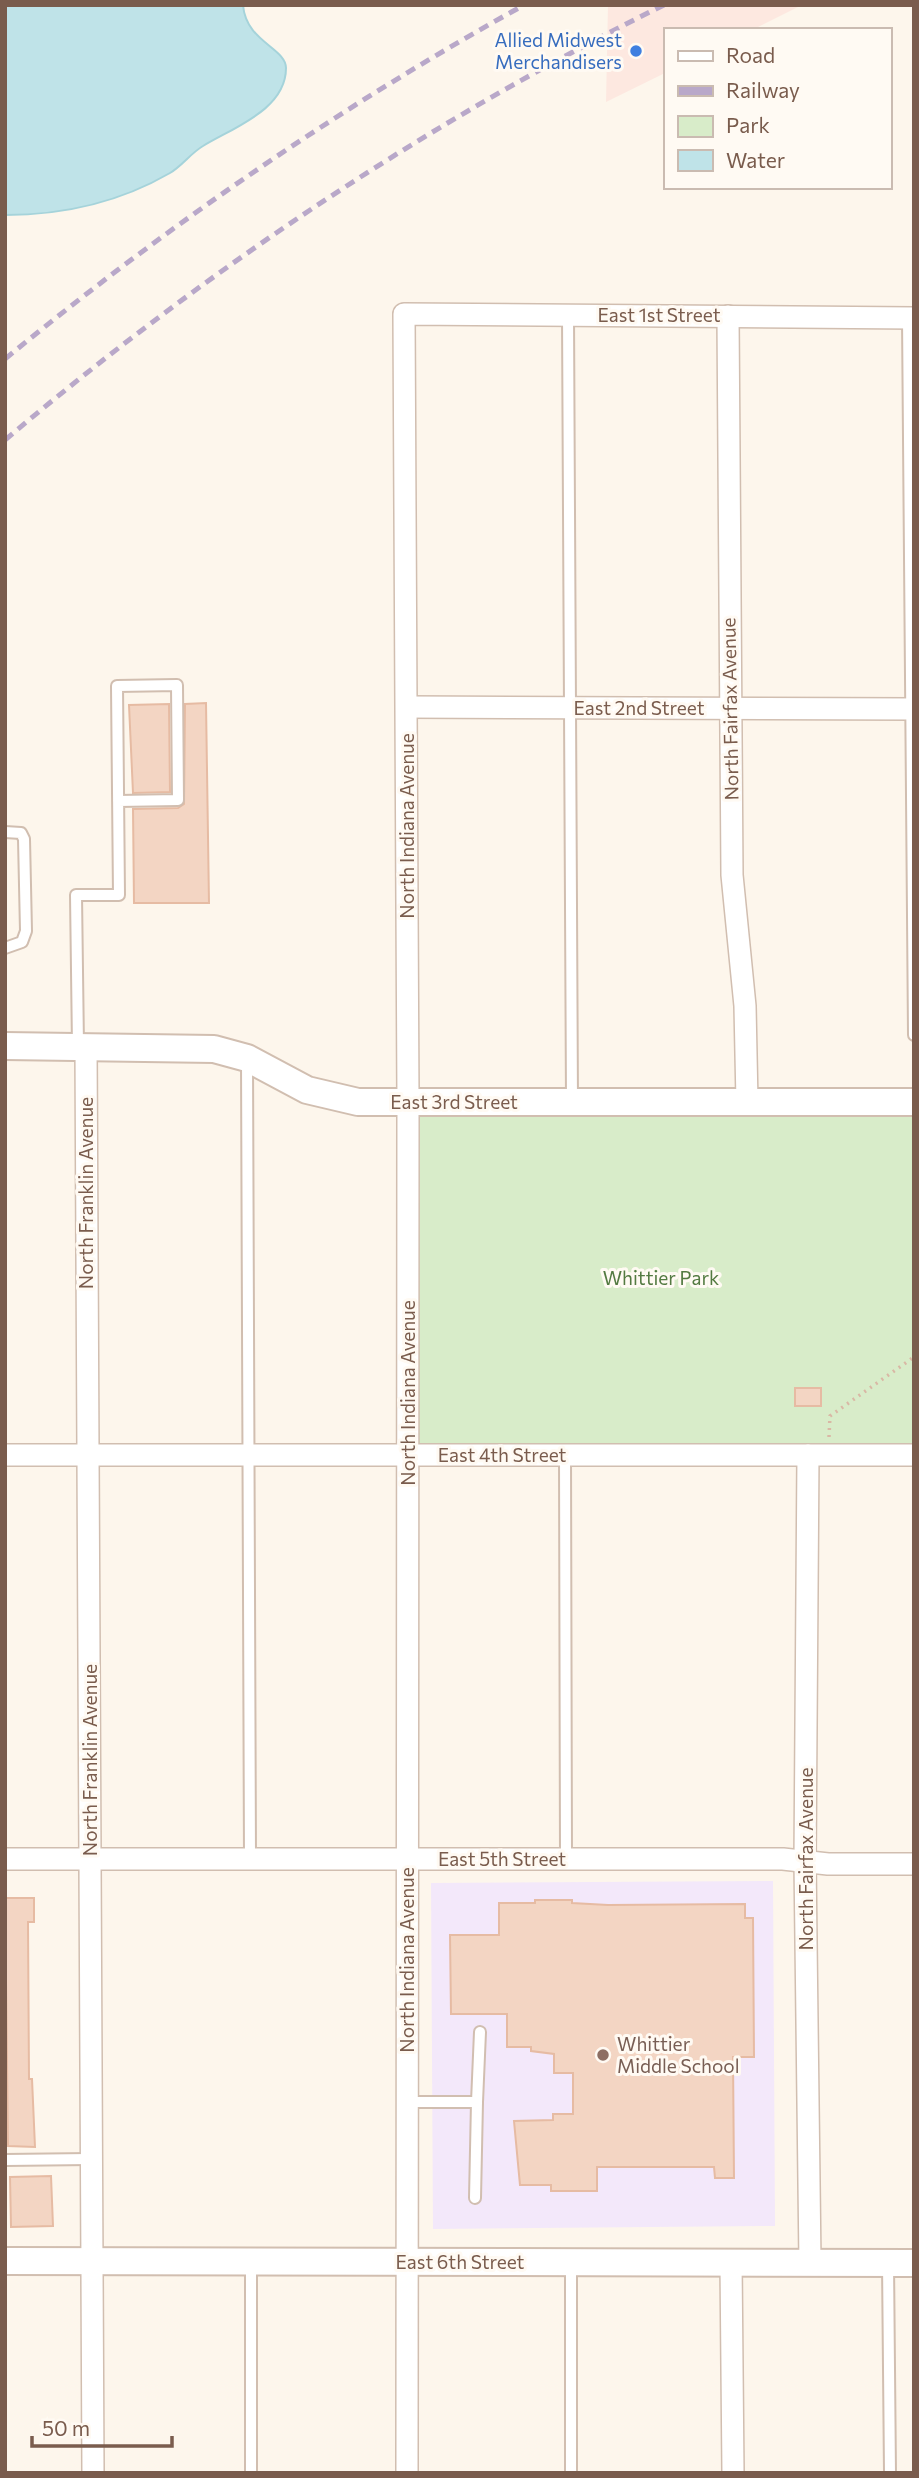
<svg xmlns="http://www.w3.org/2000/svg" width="919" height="2478" viewBox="0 0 919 2478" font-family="Commissioner,sans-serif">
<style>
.commercial{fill:#fde8e0}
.education{fill:#f3e8fa}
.green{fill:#d8ecc9}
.water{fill:#bfe3e8;stroke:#a5d3da;stroke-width:2}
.building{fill:#f3d5c3;stroke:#e6bba3;stroke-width:2}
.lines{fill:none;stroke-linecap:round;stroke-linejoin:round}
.service-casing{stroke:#d1beb0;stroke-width:14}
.minor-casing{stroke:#d1beb0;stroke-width:24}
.tertiary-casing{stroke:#d1beb0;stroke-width:30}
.path{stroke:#d9b8a5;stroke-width:3.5;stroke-dasharray:2 5;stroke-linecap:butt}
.service{stroke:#fff;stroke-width:10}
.minor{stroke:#fff;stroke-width:21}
.tertiary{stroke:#fff;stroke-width:26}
.rail{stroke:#b9a8c9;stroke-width:5;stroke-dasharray:10 7;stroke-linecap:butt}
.shop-dot{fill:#3f7fe0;stroke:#fffaf3;stroke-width:2.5}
.education-dot{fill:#8d6e63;stroke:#fffaf3;stroke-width:2.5}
.labels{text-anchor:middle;stroke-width:6;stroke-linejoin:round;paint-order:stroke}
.shop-label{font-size:19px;fill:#366cbe;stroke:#fffaf3;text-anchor:end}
.street-label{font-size:19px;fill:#7a5c4d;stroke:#fffaf3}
.park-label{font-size:19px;fill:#537a41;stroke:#fffaf3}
.education-label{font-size:19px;fill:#785e54;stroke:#fffaf3;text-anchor:start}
</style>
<rect width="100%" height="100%" fill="#fdf6ec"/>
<polygon class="commercial" points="608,5 802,5 752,30 665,30 665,73 606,102"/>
<polygon class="education" points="773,1881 775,2226 433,2229 431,1883"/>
<polygon class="green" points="914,1101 914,1455 408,1455 408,1102"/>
<path class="water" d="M 5,5 L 243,5 C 246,42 286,48 286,68 C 286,110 232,128 203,146 C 191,153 182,166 170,173 C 120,202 63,215 5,215 Z"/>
<g class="building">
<polygon points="206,703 209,903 134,903 133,809 178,808 184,804 185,704"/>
<polygon points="169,704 170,792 133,793 129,705"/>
<rect x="795" y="1388" width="26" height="18"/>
<polygon points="5,1898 34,1898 34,1922 28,1922 29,2079 32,2079 35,2147 8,2146"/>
<polygon points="535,1900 572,1900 572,1903 608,1905 745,1904 745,1918 753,1918 754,2057 733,2057 734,2178 715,2178 714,2167 597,2167 597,2191 551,2191 551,2185 520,2185 514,2121 553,2120 553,2114 573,2114 573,2073 554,2073 554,2054 531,2051 531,2047 507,2047 507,2014 451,2014 450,1935 499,1935 499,1903 535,1903"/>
<polygon points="51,2176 53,2226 11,2227 10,2177"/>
</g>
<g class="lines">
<defs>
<g id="service">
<polyline points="568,315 572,1102"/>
<polyline points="908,318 914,1035"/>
<polyline points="5,832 21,833 24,839 26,931 22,942 5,948"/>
<polyline points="78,1046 76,895 119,895 117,686 177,685 178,800 118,801"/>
<polyline points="247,1060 250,1859"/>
<polyline points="565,1455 566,1859"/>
<polyline points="407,2102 477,2102 480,2032"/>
<polyline points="5,2160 90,2159"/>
<polyline points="475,2198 477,2102"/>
<polyline points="251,2262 251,2473"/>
<polyline points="571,2262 571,2473"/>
<polyline points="888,2263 890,2473"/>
</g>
<g id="minor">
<polyline points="728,316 732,875 745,1006 747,1102"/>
<polyline points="407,707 914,709"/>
<polyline points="86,1046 93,2473"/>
<polyline points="5,1455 914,1455"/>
<polyline points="808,1455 805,1861 810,2262"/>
<polyline points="5,1859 783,1859 828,1864 914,1864"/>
<polyline points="731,2262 733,2473"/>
<polyline points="407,2473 408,1102 404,314 914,318"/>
</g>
<g id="tertiary">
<polyline points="5,1046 214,1049 247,1058 307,1090 358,1102 914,1102"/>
<polyline points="5,2261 914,2263"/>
</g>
</defs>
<use href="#service" class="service-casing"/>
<use href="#minor" class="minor-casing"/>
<use href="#tertiary" class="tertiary-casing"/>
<polyline class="path" points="829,1437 830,1416 914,1357"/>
<use href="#service" class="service"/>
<use href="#minor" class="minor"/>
<use href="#tertiary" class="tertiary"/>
<g class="rail">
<path d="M 5,359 C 168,225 340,107 524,5"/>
<path d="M 5,440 C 206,270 429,121 664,5"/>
</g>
</g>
<circle class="shop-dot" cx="636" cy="51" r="7"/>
<circle class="education-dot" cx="603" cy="2055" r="7"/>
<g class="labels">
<g class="shop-label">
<text x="622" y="47">Allied Midwest<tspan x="622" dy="22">Merchandisers</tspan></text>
</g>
<g class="street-label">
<text x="659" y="322">East 1st Street</text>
<text x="639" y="715">East 2nd Street</text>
<text transform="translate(730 709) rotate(-91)" y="7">North Fairfax Avenue</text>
<text transform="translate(407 826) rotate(-90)" y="7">North Indiana Avenue</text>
<text x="454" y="1109">East 3rd Street</text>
<text transform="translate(86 1193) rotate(-90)" y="7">North Franklin Avenue</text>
<text transform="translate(408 1393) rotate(-90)" y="7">North Indiana Avenue</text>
<text x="502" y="1462">East 4th Street</text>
<text transform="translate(90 1760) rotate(-90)" y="7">North Franklin Avenue</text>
<text x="502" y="1866">East 5th Street</text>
<text transform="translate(806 1859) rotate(-90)" y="7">North Fairfax Avenue</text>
<text transform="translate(407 1960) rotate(-90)" y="7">North Indiana Avenue</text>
<text x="460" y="2269">East 6th Street</text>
</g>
<g class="park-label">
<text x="661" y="1285">Whittier Park</text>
</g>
<g class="education-label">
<text x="617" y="2051">Whittier<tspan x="617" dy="22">Middle School</tspan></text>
</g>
</g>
<rect width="919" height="2478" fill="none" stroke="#7a5c4d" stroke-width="14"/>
<rect x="664" y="28" width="228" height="161" fill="#fffaf3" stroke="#cabbb1" stroke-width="2"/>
<rect x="678" y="51" width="35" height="10" fill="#ffffff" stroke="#cabbb1" stroke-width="2"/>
<text x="726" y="63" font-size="21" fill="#7a5c4d">Road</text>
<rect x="678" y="86" width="35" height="10" fill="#b9a8c9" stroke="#cabbb1" stroke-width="2"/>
<text x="726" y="98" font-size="21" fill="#7a5c4d">Railway</text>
<rect x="678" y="116" width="35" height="21" fill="#d8ecc9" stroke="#cabbb1" stroke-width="2"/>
<text x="726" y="133" font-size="21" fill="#7a5c4d">Park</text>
<rect x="678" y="150" width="35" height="21" fill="#bfe3e8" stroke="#cabbb1" stroke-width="2"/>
<text x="726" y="168" font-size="21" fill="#7a5c4d">Water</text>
<path d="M32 2436v10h140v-10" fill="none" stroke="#7a5c4d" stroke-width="3.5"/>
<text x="42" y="2436" font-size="21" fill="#7a5c4d" stroke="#fffaf3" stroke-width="5" paint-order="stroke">50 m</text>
</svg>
